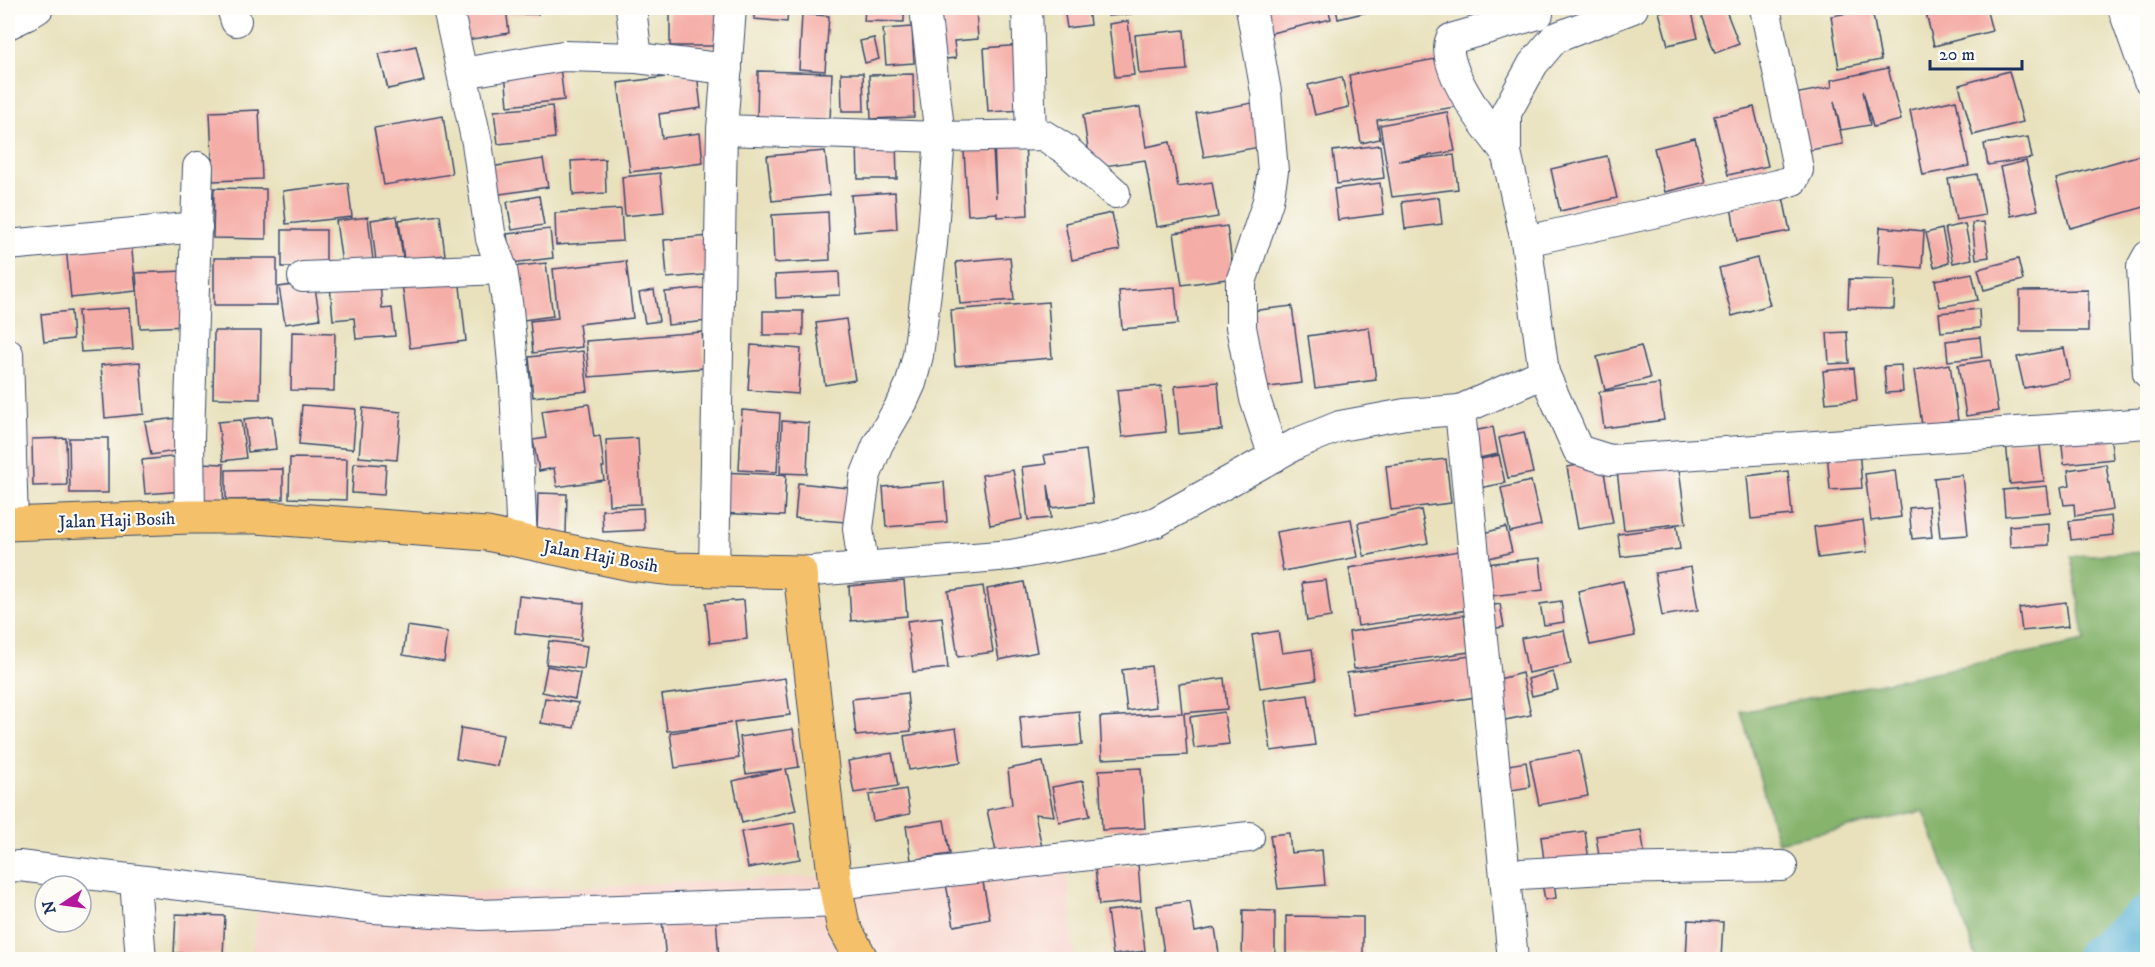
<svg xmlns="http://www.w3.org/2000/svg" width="2155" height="967" viewBox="0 0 2155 967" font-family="'IM FELL DW Pica',serif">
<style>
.built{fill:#f7d1c9}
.forest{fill:#86b46d;stroke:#507266;stroke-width:1.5}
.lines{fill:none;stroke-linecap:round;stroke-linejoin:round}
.river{stroke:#56b1d4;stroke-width:54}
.building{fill:#f5ada7}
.minor-casing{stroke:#3a4a6c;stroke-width:32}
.major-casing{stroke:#3a4a6c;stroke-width:35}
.minor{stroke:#fff;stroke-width:30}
.major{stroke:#f4c16a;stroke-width:33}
.labels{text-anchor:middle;stroke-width:4.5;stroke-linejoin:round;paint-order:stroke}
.street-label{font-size:18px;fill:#1b2f5e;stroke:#fdfcf7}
</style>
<rect width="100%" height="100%" fill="#fdfcf7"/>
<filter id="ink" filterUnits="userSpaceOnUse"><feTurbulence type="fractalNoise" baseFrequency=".0167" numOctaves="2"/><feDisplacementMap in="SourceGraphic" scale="12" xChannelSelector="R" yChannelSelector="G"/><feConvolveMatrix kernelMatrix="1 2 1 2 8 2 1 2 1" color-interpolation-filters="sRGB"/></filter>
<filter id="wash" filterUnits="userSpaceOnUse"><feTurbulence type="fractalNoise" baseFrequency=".008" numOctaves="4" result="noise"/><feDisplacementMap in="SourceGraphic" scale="24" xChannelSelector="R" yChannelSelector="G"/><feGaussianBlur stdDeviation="1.35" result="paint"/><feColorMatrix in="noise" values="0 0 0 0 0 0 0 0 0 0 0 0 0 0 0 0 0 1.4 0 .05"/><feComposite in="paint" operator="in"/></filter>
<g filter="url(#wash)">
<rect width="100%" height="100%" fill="#e8e1bc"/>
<polygon class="built" points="1066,865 1075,959 251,960 259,902"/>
<polygon class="forest" points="2147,552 2147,923 2101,959 1977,959 1924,811 1777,842 1742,712 2085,641 2071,556"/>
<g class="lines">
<polyline class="river" points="2101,960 2148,923"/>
</g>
<g id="blocks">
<g class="building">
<polygon points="456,8 506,8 509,33 461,41"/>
<rect x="509" y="8" width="29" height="6"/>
<polygon points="754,8 788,8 787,22 754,19"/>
<polygon points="865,8 904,8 904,22 864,21"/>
<polygon points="931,8 976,8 978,39 954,41 956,58 935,60"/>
<polygon points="1064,8 1088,8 1090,25 1067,28"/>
<polygon points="1107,8 1137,8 1137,9 1131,10 1131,14 1108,16"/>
<polygon points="1261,8 1328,8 1331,19 1267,34"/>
<polygon points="1336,8 1384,8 1338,19"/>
<polygon points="1677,8 1691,8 1698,38 1668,45 1659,12"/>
<polygon points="1707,8 1725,8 1739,44 1715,53 1699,10"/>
<polygon points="1945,8 1986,8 1992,31 1934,46 1926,13"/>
<polygon points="1872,9 1881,60 1839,68 1831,16"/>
<rect x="670" y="12" width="53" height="34"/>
<polygon points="802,14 829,16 825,71 799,69"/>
<polygon points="1128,21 1134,75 1115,77 1109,24"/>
<polygon points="912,27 914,63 886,65 883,29"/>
<polygon points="1184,30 1187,70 1139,74 1135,35"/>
<polygon points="874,38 879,59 865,63 860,41"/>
<polygon points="1022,45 1026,110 988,112 984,48"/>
<polygon points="416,46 424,81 388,89 379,54"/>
<polygon points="1446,57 1455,107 1377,120 1380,139 1361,143 1349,75"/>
<polygon points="560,67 564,100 508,106 505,72"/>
<polygon points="1888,68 1901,120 1873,127 1863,91 1870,125 1841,130 1834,101 1843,144 1805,151 1794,94 1832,87 1831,80"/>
<polygon points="758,71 832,73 830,121 757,120"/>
<polygon points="2009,71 2023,122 1973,135 1959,85"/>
<polygon points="697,73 701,108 659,114 662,138 700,133 703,163 630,172 618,83"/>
<polygon points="841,73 863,73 864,111 842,111"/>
<polygon points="913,74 914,117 871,119 869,75"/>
<polygon points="1342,77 1349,107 1315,115 1308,85"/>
<polygon points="1956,100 1969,166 1923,175 1910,110"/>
<polygon points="1252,103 1260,147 1204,157 1196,113"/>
<polygon points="552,106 555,138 498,144 494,111"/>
<polygon points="1140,107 1146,147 1170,142 1178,187 1212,182 1218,217 1157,227 1145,160 1091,168 1083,115"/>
<polygon points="1754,107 1768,166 1728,175 1714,116"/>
<polygon points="259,110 262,179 213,181 210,112"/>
<polygon points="1447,112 1455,151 1398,161 1454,155 1458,189 1392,197 1380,125"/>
<polygon points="443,116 452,174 384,185 374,128"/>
<polygon points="1025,137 1028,215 997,217 997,213 968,215 964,151 993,149 996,198 994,139"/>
<polygon points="2028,137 2032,158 1988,165 1984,144"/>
<polygon points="1695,138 1706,182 1665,192 1654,148"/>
<polygon points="896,141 897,179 858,179 857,143"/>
<polygon points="1380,145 1384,178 1337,184 1333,151"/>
<polygon points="825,151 830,195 772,201 767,156"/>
<polygon points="2144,154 2148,167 2148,206 2070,228 2056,179"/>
<polygon points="1607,156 1617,198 1560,211 1551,169"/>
<polygon points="543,159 548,187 494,195 490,167"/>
<polygon points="605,159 606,193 573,195 571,161"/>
<polygon points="2026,161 2038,210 2011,216 2000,167"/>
<polygon points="660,173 664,212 625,216 622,177"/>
<polygon points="1977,174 1985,215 1956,220 1948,179"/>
<polygon points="348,183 352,217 286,224 283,191"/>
<polygon points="1380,183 1384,214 1338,220 1334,189"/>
<polygon points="214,188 266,189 266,239 213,238"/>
<polygon points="895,192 897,229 854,232 851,195"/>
<polygon points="539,196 544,225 512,230 507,202"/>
<polygon points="1439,197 1442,224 1405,229 1402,202"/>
<polygon points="1783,197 1790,231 1737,241 1731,207"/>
<polygon points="621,209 623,241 556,245 555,213"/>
<polygon points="828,212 830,260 774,263 772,215"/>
<polygon points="1112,213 1120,250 1072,260 1065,223"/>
<polygon points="440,215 445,255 404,260 399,220"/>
<polygon points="397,216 403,258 376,261 371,220"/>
<polygon points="368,217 373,260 342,264 336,221"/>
<polygon points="1984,222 1989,257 1976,259 1972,223"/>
<polygon points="1965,224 1972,259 1953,263 1945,228"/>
<polygon points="1227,226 1234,278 1182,285 1174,233"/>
<polygon points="1880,227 1924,231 1922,268 1878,264"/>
<polygon points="550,229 553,258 511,263 507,234"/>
<polygon points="1942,229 1949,263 1934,267 1926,233"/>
<rect x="282" y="230" width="44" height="37"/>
<polygon points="711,236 714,274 667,278 664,240"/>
<polygon points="131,241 136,291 71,298 66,247"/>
<polygon points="1010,257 1014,300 960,304 956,262"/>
<rect x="214" y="258" width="63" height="47"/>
<polygon points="1757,258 1770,305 1732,316 1719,268"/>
<polygon points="2018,259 2023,280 1984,290 1978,269"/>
<polygon points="626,261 633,318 579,324 582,347 533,353 530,321 558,318 553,269"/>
<polygon points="546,263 553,316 516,321 510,267"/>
<polygon points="184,271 188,326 140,328 136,273"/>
<polygon points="839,272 840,295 776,298 775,275"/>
<polygon points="1972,273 1978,300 1940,307 1935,280"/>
<polygon points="459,277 466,341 410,348 402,283"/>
<polygon points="1849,279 1895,280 1894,309 1848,308"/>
<polygon points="380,281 382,309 392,308 395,336 356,339 354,318 333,320 330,285"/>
<polygon points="314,282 320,319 285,324 279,287"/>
<polygon points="1175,287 1178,324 1122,329 1119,291"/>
<polygon points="705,288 708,321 668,325 665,292"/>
<polygon points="654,290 659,321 645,323 639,293"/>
<polygon points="2088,290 2088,331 2020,331 2020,291"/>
<polygon points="1048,302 1052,358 955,366 951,310"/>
<polygon points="1292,306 1302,383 1261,388 1251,311"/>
<polygon points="130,308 133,349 81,352 78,311"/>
<polygon points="1979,309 1980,328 1941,332 1939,313"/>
<polygon points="71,311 73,339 44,342 41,314"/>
<rect x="763" y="311" width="40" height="24"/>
<polygon points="846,319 855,380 825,385 816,323"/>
<polygon points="1369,327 1376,380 1315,388 1308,336"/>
<polygon points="214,331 261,331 260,399 213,398"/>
<polygon points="292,332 335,333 334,391 291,390"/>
<polygon points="702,332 705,368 589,377 586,341"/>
<polygon points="1847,332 1849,363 1829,364 1827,333"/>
<polygon points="1980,337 1982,357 1948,361 1946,341"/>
<polygon points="751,345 801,349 798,394 748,390"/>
<polygon points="1641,346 1650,378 1605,390 1597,357"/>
<polygon points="2064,348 2070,379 2024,388 2017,357"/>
<polygon points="583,351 588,391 533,397 529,357"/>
<polygon points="1990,360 1998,411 1966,416 1958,365"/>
<polygon points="140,362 144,414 105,418 101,365"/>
<polygon points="1950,364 1958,420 1922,425 1914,370"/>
<polygon points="1901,365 1903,392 1886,393 1884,366"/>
<polygon points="1854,368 1857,400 1826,403 1823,371"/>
<polygon points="1218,382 1222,430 1179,434 1175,386"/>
<polygon points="1659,384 1664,420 1604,428 1599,392"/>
<polygon points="1161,386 1166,432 1122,437 1117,390"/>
<polygon points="589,404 594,437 600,436 604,467 602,467 604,480 557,487 554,468 539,471 533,440 546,438 542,411"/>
<polygon points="302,405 356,409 353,449 299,444"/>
<polygon points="363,408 401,412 397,460 359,457"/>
<polygon points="742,410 780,413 777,472 739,470"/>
<polygon points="272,416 276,449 248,452 244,419"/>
<polygon points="177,418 181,450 151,455 145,422"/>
<polygon points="241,420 246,458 223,461 218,422"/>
<polygon points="782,421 809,423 807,474 780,473"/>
<polygon points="1493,427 1498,454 1470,460 1464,433"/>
<polygon points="2110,431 2113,459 2064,464 2061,436"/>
<polygon points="1524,432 1533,473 1508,478 1499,438"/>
<polygon points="66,438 67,485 33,486 32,439"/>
<polygon points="69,438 108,438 108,493 70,493"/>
<polygon points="638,438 641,504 609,505 606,440"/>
<polygon points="2039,439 2044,481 2010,484 2006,442"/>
<polygon points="1859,447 1862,488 1830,490 1827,450"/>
<polygon points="1086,450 1093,503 1052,508 1048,485 1051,518 1028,520 1022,467 1046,464 1044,455"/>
<polygon points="1499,455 1505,483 1475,489 1469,462"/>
<polygon points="181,456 184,491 145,494 142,460"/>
<polygon points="290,458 347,459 346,500 289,498"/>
<polygon points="1446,459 1451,503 1391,510 1386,466"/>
<polygon points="1602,461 1613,523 1578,529 1567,467"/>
<polygon points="1678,462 1686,523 1624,530 1617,470"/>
<polygon points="200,463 224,464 223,506 199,505"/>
<polygon points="354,463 386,465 384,495 352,493"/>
<polygon points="2106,464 2113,510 2075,516 2074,504 2064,505 2061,487 2070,485 2068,470"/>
<polygon points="283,469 283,499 226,500 226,470"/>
<polygon points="1013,470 1022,519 990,525 982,475"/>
<polygon points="1895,470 1901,517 1871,521 1865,474"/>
<polygon points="1788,471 1792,515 1751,519 1747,476"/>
<polygon points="719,472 786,475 784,516 717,513"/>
<polygon points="1962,475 1968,535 1940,537 1934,478"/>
<polygon points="1531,481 1541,525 1510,532 1501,488"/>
<polygon points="944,482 947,522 886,527 883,487"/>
<polygon points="798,483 849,488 846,522 795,518"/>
<polygon points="2047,486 2050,512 2005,516 2003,490"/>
<polygon points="538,493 567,494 566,534 537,534"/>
<polygon points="1929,506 1932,537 1912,539 1909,508"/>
<polygon points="643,508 644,530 603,532 602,510"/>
<polygon points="1421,510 1428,543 1364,556 1358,523"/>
<polygon points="2111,516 2113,535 2071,540 2069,521"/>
<polygon points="1351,519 1358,557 1283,571 1276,532"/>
<polygon points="1863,520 1867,552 1818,558 1814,527"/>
<polygon points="2049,523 2049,545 2010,547 2009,526"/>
<polygon points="1677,526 1680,549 1621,557 1618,534"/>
<polygon points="1506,527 1512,552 1486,559 1480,534"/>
<polygon points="1459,551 1468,610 1358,626 1349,568"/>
<polygon points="1540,558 1543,590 1490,596 1486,564"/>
<polygon points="1691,567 1698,610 1662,616 1655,573"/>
<polygon points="1326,580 1331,617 1307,621 1302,583"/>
<polygon points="904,581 907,616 851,621 849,586"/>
<polygon points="1623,581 1635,636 1590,645 1578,591"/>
<polygon points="1024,582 1037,652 999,660 987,589"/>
<polygon points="983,586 993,652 958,657 948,591"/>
<polygon points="519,596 584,603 581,640 515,633"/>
<polygon points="744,600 747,639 710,643 706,603"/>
<polygon points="1561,601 1564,622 1544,625 1540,604"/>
<polygon points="2066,602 2069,626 2022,631 2019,608"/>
<polygon points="1500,604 1504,627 1488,629 1484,607"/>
<polygon points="1464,615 1469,652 1354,669 1349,632"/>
<polygon points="942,617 948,668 913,672 907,621"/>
<polygon points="407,626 448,632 444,662 403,655"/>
<polygon points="1564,630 1571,664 1528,673 1521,638"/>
<polygon points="1278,631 1282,653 1312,649 1316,680 1260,688 1252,635"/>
<polygon points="549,641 587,646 584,669 546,664"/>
<polygon points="1470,656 1476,697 1353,715 1347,673"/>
<polygon points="547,666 580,673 575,699 542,692"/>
<polygon points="1151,666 1156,707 1127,711 1122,670"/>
<polygon points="1553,672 1558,690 1532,696 1528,679"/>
<polygon points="1522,673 1531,715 1500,721 1492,681"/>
<polygon points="785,678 790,715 734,722 739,758 675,768 670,733 731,723 667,731 662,695"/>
<polygon points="1224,678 1227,709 1184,713 1187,755 1102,759 1100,717 1182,713 1179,684"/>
<polygon points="907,693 911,731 856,736 852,699"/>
<polygon points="1308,695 1315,745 1271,751 1264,701"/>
<polygon points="545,698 578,703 574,728 541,723"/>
<polygon points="1079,711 1082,745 1023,750 1020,717"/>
<polygon points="1224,712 1229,744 1194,748 1190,717"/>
<polygon points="461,728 503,735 497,766 456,759"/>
<polygon points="956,728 961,762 909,770 904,736"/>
<polygon points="793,729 799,767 786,769 796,810 742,823 733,781 783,769 746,774 740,737"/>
<polygon points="1579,751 1588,796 1539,805 1530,760"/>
<polygon points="892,753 898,786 854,793 848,761"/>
<polygon points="1043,762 1054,816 1035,814 1043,852 998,861 987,810 1012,805 1008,769"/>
<polygon points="1526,762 1530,787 1506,791 1502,766"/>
<polygon points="1141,768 1145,828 1102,830 1099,770"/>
<polygon points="1083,781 1090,816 1059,822 1052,787"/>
<polygon points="906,789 910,814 873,821 869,795"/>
<polygon points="944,820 950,854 911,860 906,826"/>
<polygon points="794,823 800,859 748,868 741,832"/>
<polygon points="1641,830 1645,857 1600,863 1596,836"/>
<polygon points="1585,831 1589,862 1545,868 1541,837"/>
<polygon points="1289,833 1291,853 1322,850 1325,885 1278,889 1270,835"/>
<polygon points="1138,864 1141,901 1099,905 1095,868"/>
<polygon points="982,877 990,919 954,926 946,884"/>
<polygon points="1554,881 1556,898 1545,900 1542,883"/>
<polygon points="1190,901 1195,932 1215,928 1220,960 1165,960 1157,906"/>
<polygon points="1140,907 1145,951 1113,955 1107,911"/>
<polygon points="1243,910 1275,911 1275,960 1242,960"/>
<polygon points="176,914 225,916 223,955 174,953"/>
<polygon points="716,916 719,960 666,960 662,920"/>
<polygon points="1286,916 1363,917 1363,957 1286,956"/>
<polygon points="1688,920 1723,922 1721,960 1686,960"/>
</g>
</g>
</g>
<g filter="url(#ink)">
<use href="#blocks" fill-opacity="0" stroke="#3a4a6c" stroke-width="1.5"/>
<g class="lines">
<defs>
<g id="minor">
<polyline points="232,8 236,21"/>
<polyline points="448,8 477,143 491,239 502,269 508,309 515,386 522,542"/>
<polyline points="1027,8 1031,134"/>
<polyline points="1251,8 1266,92 1273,171 1268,201 1241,282 1241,327 1255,399 1274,457"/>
<polyline points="1633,8 1555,38 1533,64 1506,113 1506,152 1526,241 1544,373 1578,450 1610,460 2148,423"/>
<polyline points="2123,8 2148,79"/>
<polyline points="8,24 27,15 38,8"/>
<polyline points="637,58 727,69"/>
<polyline points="463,73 563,56 637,58 631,8"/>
<polyline points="722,130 940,137 1043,135 1065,149 1115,193"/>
<path d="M 1506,152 C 1489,131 1438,66 1451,39 L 1538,14"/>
<polyline points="1526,241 1778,185 1793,180 1798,170 1796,158 1765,8"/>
<polyline points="8,245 197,227"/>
<polyline points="2148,256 2142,267 2148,373"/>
<polyline points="303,277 502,269"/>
<polyline points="8,354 13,523"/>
<polyline points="1460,410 1513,960"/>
<polyline points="190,517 189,437 198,167"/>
<polyline points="863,566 858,528 865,477 878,444 903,401 911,383 918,355 932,244 940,137 925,8"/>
<polyline points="714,571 722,130 731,8"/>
<polyline points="800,572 1011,555 1104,538 1156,522 1298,443 1340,426 1405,414 1460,410 1544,373"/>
<polyline points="8,867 19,866 374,908 480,915 838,902"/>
<polyline points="1505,875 1605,869 1782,866"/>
<polyline points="135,881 141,960"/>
<polyline points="835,884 1249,837"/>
</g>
<polyline id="major" points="8,524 190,517 256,517 487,534 631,564 674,569 800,572 835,884 843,925 862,960"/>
</defs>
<use href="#minor" class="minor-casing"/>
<use href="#major" class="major-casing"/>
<use href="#minor" class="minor"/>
<use href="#major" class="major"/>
</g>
</g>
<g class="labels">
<g class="street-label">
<text transform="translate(117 520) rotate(-2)" y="6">Jalan Haji Bosih</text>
<text transform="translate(601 556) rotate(10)" y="6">Jalan Haji Bosih</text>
</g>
</g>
<rect width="2155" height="967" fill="none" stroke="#fdfcf7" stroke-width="30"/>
<g transform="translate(63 904) rotate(257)"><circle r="28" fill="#fdfcf7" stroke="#a3aaba" stroke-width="1.5"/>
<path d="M0-4.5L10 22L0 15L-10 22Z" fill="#b5179e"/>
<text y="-9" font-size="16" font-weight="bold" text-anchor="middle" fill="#1b2f5e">N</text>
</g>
<path d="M1930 60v9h92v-9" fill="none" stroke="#1b2f5e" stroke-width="3"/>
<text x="1939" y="60" font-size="18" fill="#1b2f5e" stroke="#fdfcf7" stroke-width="4.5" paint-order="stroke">20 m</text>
</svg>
